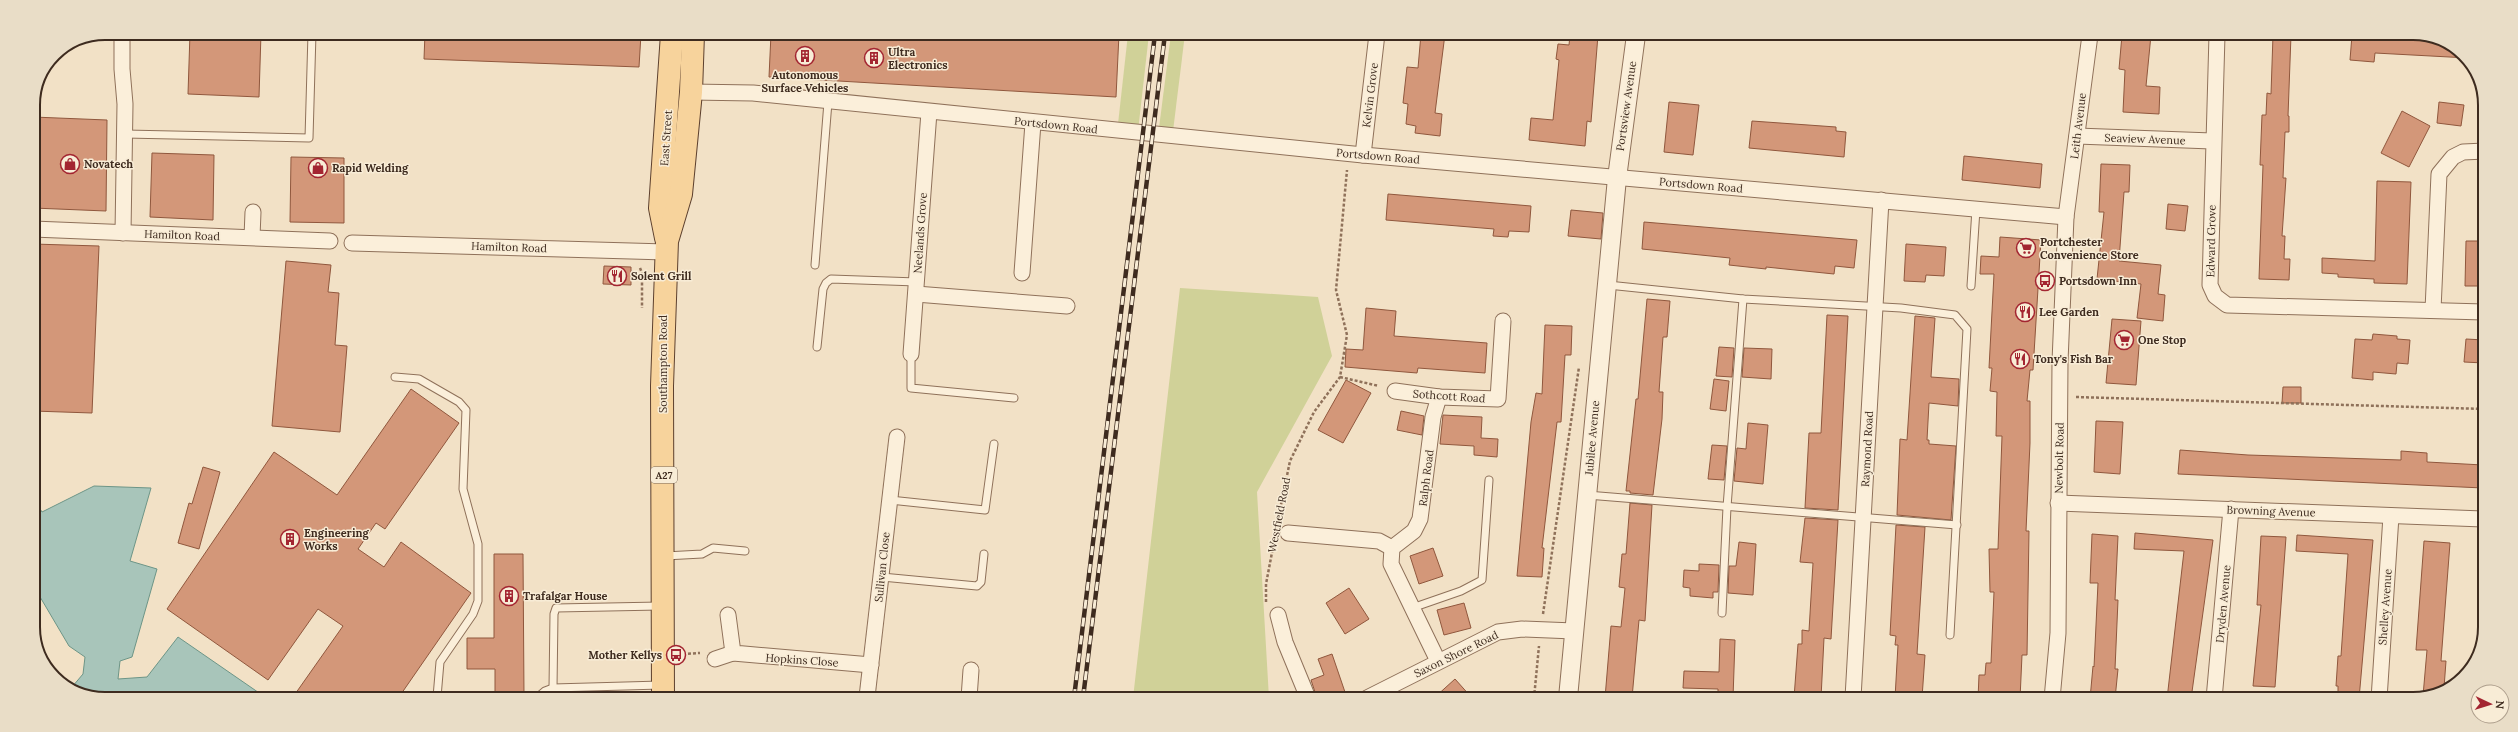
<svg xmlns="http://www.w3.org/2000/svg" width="2518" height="732" viewBox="0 0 2518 732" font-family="Lora,serif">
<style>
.green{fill:#d0d198}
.water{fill:#a8c5ba;stroke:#6d9587}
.building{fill:#d39779;stroke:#90573d}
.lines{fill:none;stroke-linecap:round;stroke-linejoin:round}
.service-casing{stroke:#8f715a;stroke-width:9}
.minor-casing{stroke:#8f715a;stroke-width:17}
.tertiary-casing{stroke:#8f715a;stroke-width:20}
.primary-casing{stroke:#5d402e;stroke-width:24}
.path{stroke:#8f715a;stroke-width:2.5;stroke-dasharray:3 2;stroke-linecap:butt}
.service{stroke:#fbefda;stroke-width:7}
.minor{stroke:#fbefda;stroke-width:15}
.tertiary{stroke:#fbefda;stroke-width:18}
.primary{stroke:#f7d39c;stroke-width:22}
.rail-casing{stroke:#3e2b1f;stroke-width:4.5}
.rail{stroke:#f8ecd6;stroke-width:3;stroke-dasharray:9;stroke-linecap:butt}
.labels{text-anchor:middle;stroke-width:3;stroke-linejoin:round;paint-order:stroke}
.shield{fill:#f8ecd6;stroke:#766556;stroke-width:1}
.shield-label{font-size:10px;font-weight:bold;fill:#3e2b1f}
.poi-label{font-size:11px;font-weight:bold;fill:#3e2b1f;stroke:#f8ecd6;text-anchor:start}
.street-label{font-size:11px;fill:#3e2b1f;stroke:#f8ecd6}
.rim{fill:none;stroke:#3e2b1f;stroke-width:2}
</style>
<rect width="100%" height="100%" fill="#f2e1c6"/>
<g class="green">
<polygon points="1128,34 1149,34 1138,131 1118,124"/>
<polygon points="1171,34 1185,34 1173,131 1159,128"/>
<polygon points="1180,288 1318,297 1332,356 1257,492 1269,698 1133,698"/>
</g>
<polygon class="water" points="94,486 151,488 130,561 157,569 132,657 120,661 118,679 147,677 178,637 265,697 87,697 72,687 83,674 85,657 69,646 33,585 33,506 37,504 42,512"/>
<g class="building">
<polygon points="190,33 261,33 259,97 188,94"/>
<polygon points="425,33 641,34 639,67 424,59"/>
<polygon points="771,34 1119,34 1116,97 769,77"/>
<polygon points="1421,34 1445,34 1435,113 1442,114 1440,136 1415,133 1416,126 1406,124 1408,104 1403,103 1407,67 1418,68"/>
<polygon points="1570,35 1598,35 1591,122 1587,121 1585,146 1529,140 1531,118 1553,120 1559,60 1556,59 1558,44 1569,45"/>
<polygon points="2122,35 2151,35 2146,86 2160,87 2159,114 2123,112 2125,70 2119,69"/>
<polygon points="2273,35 2291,35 2288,116 2289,116 2289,132 2285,132 2283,178 2286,178 2282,236 2285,236 2284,259 2290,259 2289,280 2259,279 2263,165 2260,165 2262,115 2266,115 2267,93 2271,94"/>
<polygon points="2352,35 2431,35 2468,58 2375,53 2374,62 2350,60"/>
<polygon points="1669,102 1699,105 1693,155 1664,152"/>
<polygon points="2439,102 2464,105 2461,126 2437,123"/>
<polygon points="2402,111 2430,126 2409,167 2381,153"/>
<polygon points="33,117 107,120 106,211 33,208"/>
<polygon points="1752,121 1836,127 1836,131 1846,132 1844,157 1749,148"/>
<polygon points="152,153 214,155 213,220 150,217"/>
<polygon points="1964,156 2042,164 2040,188 1962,180"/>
<polygon points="291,157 344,158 344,223 290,222"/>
<polygon points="2101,164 2130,165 2129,192 2124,192 2119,261 2161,265 2158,294 2165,295 2163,321 2137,318 2141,284 2097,279 2104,212 2099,212"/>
<polygon points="2377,181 2411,182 2407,284 2374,283 2374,279 2338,277 2338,274 2322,273 2322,258 2375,261"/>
<polygon points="1388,194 1531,206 1529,232 1509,231 1508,237 1493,236 1494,229 1386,220"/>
<polygon points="2168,204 2188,206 2185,231 2166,229"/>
<polygon points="1571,210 1603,213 1601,239 1568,236"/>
<polygon points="1644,222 1857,240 1854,268 1835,266 1834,274 1766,267 1766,269 1729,265 1730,258 1642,249"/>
<polygon points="2000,237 2041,240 2033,370 2030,370 2027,401 2030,401 2030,443 2026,531 2029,531 2027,655 2022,655 2020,699 1978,699 1979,675 1985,675 1986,663 1991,663 1994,592 1990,592 1989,549 1998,549 2002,436 1996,436 1997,392 1990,391 1992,368 1989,368 1994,274 1980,274 1981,256 1999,257"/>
<polygon points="2466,241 2484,241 2484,286 2465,286"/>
<polygon points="33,244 99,246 92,413 33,411"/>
<polygon points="1906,244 1946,247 1944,276 1926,275 1925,282 1904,281"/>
<polygon points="286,261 331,265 328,292 339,293 335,345 347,346 340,432 272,426"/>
<polygon points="604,266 631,267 631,285 603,284"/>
<polygon points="1647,299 1670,301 1667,337 1663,337 1659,392 1663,392 1662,419 1653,495 1630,493 1630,491 1626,491 1636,399 1638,399"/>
<polygon points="1366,308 1396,311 1394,336 1487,343 1485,373 1418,368 1417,373 1345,367 1346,349 1363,350"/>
<polygon points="1827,315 1848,316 1838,510 1805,508 1809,433 1821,433"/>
<polygon points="1915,316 1935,318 1931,377 1959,379 1958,406 1929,403 1927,440 1929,440 1929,444 1956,446 1951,520 1897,515 1900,439 1907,440"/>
<polygon points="2112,319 2141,321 2136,385 2106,383"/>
<polygon points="1545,325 1572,326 1571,355 1565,355 1561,422 1557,422 1542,548 1544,548 1542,577 1517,576 1531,422 1536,393 1542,394"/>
<polygon points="2373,334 2397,336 2397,339 2410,340 2408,364 2397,363 2396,374 2373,372 2373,380 2352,378 2355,339 2372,340"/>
<polygon points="2466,339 2484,340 2484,363 2464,362"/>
<polygon points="1719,347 1734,348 1732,377 1716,376"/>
<polygon points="1744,348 1772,349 1771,379 1742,377"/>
<polygon points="1714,379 1729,381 1726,411 1710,409"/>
<polygon points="1346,380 1371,393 1343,443 1318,430"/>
<polygon points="2283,387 2301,387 2301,403 2282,403"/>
<polygon points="411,389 459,423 385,529 376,523 358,549 384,567 401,542 471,593 399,697 293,697 343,626 318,609 268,680 167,609 274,452 337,495"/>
<polygon points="1401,411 1424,416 1422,435 1397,430"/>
<polygon points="1443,415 1482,417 1481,438 1498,439 1497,457 1474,455 1474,446 1440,444"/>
<polygon points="2096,421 2123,422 2120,474 2094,472"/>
<polygon points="1748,423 1768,425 1763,484 1734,481 1737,448 1746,449"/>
<polygon points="1712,445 1727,446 1724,480 1708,479"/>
<polygon points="2180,450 2248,455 2401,460 2401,451 2427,453 2427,462 2483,465 2483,488 2178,474"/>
<polygon points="203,467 220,472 199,549 178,543 189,503 192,504"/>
<polygon points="1630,503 1652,505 1645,621 1639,620 1632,698 1605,698 1611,626 1621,627 1625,588 1619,587 1622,554 1626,554"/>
<polygon points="1805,518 1838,520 1831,639 1824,638 1821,698 1794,698 1798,644 1802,644 1802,630 1809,631 1813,563 1800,562"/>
<polygon points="1896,525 1925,527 1917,654 1925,655 1922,698 1895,698 1898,645 1895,645 1896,636 1890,635"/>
<polygon points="2135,533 2213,540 2191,699 2167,699 2184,551 2134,549"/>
<polygon points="2092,534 2118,536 2115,600 2118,600 2115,669 2118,669 2115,699 2090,699 2093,666 2094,667 2098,583 2090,583"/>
<polygon points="2297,535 2373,540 2359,699 2338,699 2338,686 2336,686 2338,656 2341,656 2348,554 2296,551"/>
<polygon points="2261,536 2286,537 2275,687 2253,686 2261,605 2257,605"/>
<polygon points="2424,541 2450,543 2441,661 2446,661 2444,688 2423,696 2427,650 2416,650"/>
<polygon points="1739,542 1756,544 1753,595 1728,593 1729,566 1736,566"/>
<polygon points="1433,548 1443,576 1419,584 1410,556"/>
<polygon points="494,554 523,554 524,697 495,697 495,669 467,669 467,638 494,638"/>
<polygon points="1699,564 1719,565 1718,592 1713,592 1713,598 1690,596 1690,588 1683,587 1684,570 1699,571"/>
<polygon points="1349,588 1369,619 1345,634 1326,603"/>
<polygon points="1464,603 1471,628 1444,635 1437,610"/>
<polygon points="1720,639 1735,640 1733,698 1718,698 1718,689 1683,688 1684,671 1719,672"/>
<polygon points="1332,654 1347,698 1317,698 1311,680 1324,675 1318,659"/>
<polygon points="1455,679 1472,698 1434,698"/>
</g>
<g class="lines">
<defs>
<g id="service">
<polyline points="395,35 395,33"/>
<polyline points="125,134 309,138 312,33"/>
<polyline points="815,265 828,102"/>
<polyline points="1608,285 1743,299 1901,308 1955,315 1967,329 1950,635"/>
<polyline points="1971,286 1976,209"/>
<polyline points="817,347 823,289 826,283 831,279 917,282"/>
<polyline points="911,354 911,388 1014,398"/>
<polyline points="395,377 419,379 459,402 466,410 463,489 478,544 478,601 473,614 440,662 437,697"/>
<polyline points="1587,495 1957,525"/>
<polyline points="890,500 985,510 994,444"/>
<polyline points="665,556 702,554 713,548 745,551"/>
<polyline points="882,577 977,586 981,582 984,554"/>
<polyline points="1412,608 1461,591 1482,580 1489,480"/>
<polyline points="1722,613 1727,507 1743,299"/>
<polyline points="553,688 554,614 556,608 660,606"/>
<polyline points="538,697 545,691 553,688 661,685"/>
</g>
<g id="minor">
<polyline points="122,33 122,69 125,104 123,233"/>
<polyline points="2217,35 2210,285 2215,296 2227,305 2484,312"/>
<polyline points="691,92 753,93 1363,155 2066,217"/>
<polyline points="2077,136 2212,141"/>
<polyline points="1363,155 1377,34"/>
<polyline points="33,229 330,241"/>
<polyline points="252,237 253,212"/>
<polyline points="352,243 666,252"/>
<polyline points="1022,273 1033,123"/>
<polyline points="916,294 1067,306"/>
<polyline points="2433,310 2439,174 2453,157 2463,152 2485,151"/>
<polyline points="911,354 929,112"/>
<polyline points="1395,391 1439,397 1498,399 1503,321"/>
<polyline points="2058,503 2483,519"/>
<polyline points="1288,533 1379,541 1392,548"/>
<polyline points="728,615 733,653 871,665"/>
<polyline points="1278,615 1285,642 1308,698"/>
<polyline points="715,659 733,653"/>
<polyline points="1438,661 1391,564 1392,548 1414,531 1420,519 1433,417 1439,397"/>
<polyline points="867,697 897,437"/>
<polyline points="969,698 971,670"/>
<polyline points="1367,698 1498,632 1522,629 1574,631"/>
<polyline points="1853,698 1881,200"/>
<polyline points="2052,699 2058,633 2060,362 2066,217 2090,35"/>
<polyline points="2214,699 2231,509"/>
<polyline points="2379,699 2391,516"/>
</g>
<polyline id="tertiary" points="1568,698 1617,178 1636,35"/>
<g id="primary">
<polyline points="666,238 660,208 672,34"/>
<polyline points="663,697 662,386 667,241 681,194 691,92 693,34"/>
</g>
</defs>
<use href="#service" class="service-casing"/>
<use href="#minor" class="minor-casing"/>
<use href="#tertiary" class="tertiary-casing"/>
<use href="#primary" class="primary-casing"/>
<g class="path">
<polyline points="640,268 642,273 642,308"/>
<polyline points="1340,377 1379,386"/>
<polyline points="2076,397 2484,409"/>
<polyline points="1278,519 1290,461 1314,412 1340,377 1347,335 1336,290 1347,170"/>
<polyline points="1266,602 1266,584 1274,542"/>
<polyline points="1543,614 1579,367"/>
<polyline points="683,654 700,653"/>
<polyline points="1534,698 1539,646"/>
</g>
<use href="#service" class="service"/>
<use href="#minor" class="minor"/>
<use href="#tertiary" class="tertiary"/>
<use href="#primary" class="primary"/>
<defs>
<g id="rail">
<polyline points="1074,698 1155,34"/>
<polyline points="1083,698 1165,34"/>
</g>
</defs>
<use href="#rail" class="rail-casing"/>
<use href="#rail" class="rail"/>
</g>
<defs>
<symbol id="building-ring" viewBox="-11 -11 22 22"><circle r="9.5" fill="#f8ecd6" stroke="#a32531" stroke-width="1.5"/><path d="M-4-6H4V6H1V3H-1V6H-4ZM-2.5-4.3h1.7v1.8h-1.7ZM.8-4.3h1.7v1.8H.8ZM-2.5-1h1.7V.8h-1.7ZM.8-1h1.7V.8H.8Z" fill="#a32531"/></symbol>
<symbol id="shop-ring" viewBox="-11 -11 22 22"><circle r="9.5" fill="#f8ecd6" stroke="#a32531" stroke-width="1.5"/><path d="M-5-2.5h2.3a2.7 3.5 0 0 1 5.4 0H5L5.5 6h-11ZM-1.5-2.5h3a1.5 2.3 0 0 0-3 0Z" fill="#a32531"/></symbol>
<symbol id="supermarket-ring" viewBox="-11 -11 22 22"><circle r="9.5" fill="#f8ecd6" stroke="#a32531" stroke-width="1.5"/><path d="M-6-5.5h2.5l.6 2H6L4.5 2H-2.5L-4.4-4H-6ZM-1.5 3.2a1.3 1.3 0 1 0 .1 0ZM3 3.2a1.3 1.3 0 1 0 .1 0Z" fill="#a32531"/></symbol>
<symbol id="restaurant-ring" viewBox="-11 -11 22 22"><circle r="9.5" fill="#f8ecd6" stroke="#a32531" stroke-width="1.5"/><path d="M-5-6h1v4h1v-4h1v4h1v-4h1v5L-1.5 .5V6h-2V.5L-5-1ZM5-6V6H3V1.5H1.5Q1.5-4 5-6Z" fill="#a32531"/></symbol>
<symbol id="bus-ring" viewBox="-11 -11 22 22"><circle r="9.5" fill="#f8ecd6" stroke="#a32531" stroke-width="1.5"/><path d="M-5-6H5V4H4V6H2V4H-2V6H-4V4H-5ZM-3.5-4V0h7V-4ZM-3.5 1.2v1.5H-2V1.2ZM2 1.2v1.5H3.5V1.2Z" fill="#a32531"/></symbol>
</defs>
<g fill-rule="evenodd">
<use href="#building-ring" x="794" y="45" width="22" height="22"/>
<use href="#building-ring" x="863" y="47" width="22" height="22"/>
<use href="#shop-ring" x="59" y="153" width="22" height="22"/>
<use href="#shop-ring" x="307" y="157" width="22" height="22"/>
<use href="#supermarket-ring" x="2015" y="237" width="22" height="22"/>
<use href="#restaurant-ring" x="606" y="265" width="22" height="22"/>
<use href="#bus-ring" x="2034" y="270" width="22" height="22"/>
<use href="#restaurant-ring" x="2014" y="301" width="22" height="22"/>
<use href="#supermarket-ring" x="2113" y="329" width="22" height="22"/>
<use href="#restaurant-ring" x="2009" y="348" width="22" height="22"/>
<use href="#building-ring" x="279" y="528" width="22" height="22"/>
<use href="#building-ring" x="498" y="585" width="22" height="22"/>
<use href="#bus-ring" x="665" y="644" width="22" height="22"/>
</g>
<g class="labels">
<rect class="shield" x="651" y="467" width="26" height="16" rx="3"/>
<g class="shield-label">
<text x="664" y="479">A27</text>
</g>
<g class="poi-label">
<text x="888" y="56">Ultra<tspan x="888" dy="13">Electronics</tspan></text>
<text x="805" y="79" text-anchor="middle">Autonomous<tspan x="805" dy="13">Surface Vehicles</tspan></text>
<text x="84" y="168">Novatech</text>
<text x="332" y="172">Rapid Welding</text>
<text x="2040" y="246">Portchester<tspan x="2040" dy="13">Convenience Store</tspan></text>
<text x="631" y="280">Solent Grill</text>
<text x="2059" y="285">Portsdown Inn</text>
<text x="2039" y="316">Lee Garden</text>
<text x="2138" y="344">One Stop</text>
<text x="2034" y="363">Tony's Fish Bar</text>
<text x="304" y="537">Engineering<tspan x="304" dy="13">Works</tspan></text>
<text x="523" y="600">Trafalgar House</text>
<text x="662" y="659" text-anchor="end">Mother Kellys</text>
</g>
<g class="street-label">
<text transform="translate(1370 95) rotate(-83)" y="4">Kelvin Grove</text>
<text transform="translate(1626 106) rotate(-82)" y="4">Portsview Avenue</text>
<text transform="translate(1056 125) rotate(6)" y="4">Portsdown Road</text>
<text transform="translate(2078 126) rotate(-83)" y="4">Leith Avenue</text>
<text transform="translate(666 138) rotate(-86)" y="4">East Street</text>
<text transform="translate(2145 139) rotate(2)" y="4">Seaview Avenue</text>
<text transform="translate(1378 156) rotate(5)" y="4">Portsdown Road</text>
<text transform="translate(1701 185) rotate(5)" y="4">Portsdown Road</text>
<text transform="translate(920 233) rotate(-86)" y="4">Neelands Grove</text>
<text transform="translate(182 235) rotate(2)" y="4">Hamilton Road</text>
<text transform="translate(2211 241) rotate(-89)" y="4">Edward Grove</text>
<text transform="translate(509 247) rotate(2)" y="4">Hamilton Road</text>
<text transform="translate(663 364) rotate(-90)" y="4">Southampton Road</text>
<text transform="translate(1449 396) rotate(4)" y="4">Sothcott Road</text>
<text transform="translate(1592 438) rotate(-85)" y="4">Jubilee Avenue</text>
<text transform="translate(1867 449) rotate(-87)" y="4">Raymond Road</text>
<text transform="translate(2059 458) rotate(-89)" y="4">Newbolt Road</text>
<text transform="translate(1426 478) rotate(-83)" y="4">Ralph Road</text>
<text transform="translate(2271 511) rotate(2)" y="4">Browning Avenue</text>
<text transform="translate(1279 515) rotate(-79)" y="4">Westfield Road</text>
<text transform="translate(882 567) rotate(-84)" y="4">Sullivan Close</text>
<text transform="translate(2223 604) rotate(-85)" y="4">Dryden Avenue</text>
<text transform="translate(2385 607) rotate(-86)" y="4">Shelley Avenue</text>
<text transform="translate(1456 654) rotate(-26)" y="4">Saxon Shore Road</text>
<text transform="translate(802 660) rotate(4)" y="4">Hopkins Close</text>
</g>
</g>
<path d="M0 0H2518V732H0ZM105 40H2413A65 65 0 0 1 2478 105V627A65 65 0 0 1 2413 692H105A65 65 0 0 1 40 627V105A65 65 0 0 1 105 40Z" fill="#e9ddc7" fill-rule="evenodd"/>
<path class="rim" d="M105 40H2413A65 65 0 0 1 2478 105V627A65 65 0 0 1 2413 692H105A65 65 0 0 1 40 627V105A65 65 0 0 1 105 40Z"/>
<g transform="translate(2490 704) rotate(94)"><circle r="19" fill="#f8ecd6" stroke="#ae9f8d"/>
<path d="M0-3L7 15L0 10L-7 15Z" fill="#a32531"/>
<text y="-6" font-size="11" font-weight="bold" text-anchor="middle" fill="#3e2b1f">N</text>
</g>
</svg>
